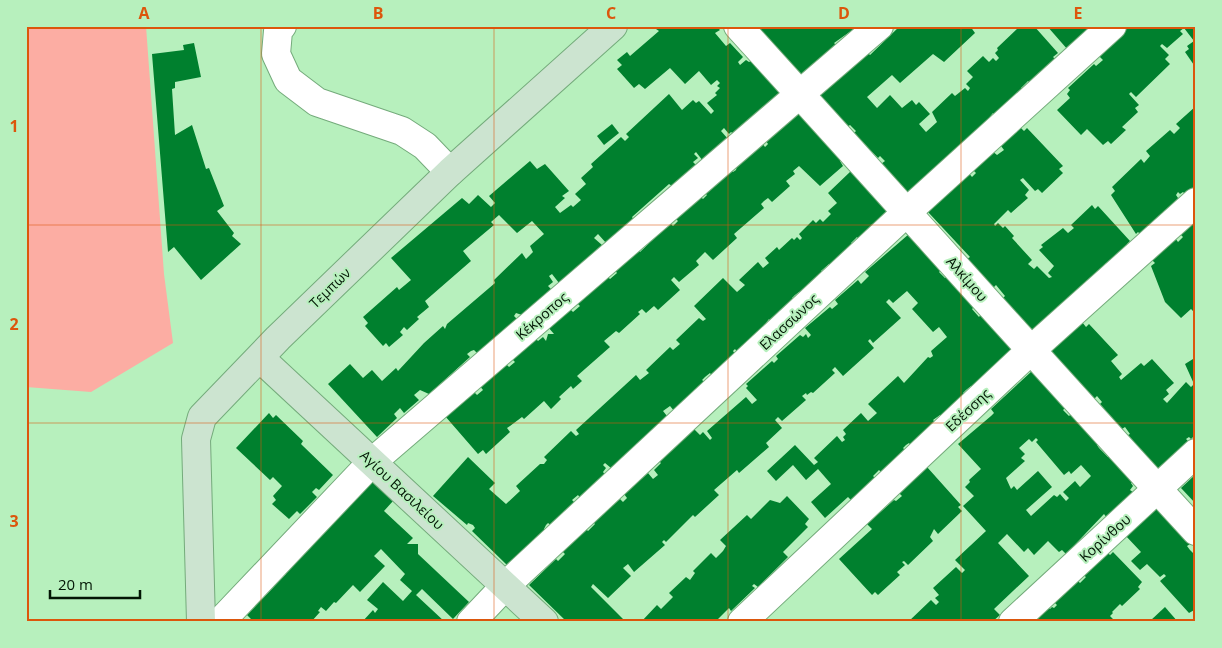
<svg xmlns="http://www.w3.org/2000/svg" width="1222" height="648" viewBox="0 0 1222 648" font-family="'Open Sans',sans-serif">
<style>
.green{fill:#fcada3}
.building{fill:#00802e;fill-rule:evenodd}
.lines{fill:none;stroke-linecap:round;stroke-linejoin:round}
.street-casing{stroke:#74ab7b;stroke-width:30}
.secondary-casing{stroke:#74ab7b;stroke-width:30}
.street{stroke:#fff;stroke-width:28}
.secondary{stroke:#cce4d0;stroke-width:28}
.grid{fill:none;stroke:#dc560c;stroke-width:1;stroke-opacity:0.55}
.labels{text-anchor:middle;stroke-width:4;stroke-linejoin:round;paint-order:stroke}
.street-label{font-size:14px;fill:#021504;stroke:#b7f0bd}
.neatline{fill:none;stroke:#dc560c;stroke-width:2}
.grid-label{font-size:16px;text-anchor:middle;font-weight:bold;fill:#dc560c}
</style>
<rect width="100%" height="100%" fill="#b7f0bd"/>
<polygon class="green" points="26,26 146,26 164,274 173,343 91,392 26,387"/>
<g class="building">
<polygon points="659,26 716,26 720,30 715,33 726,46 730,43 743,57 738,62 740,65 746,60 749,62 751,61 781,94 735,135 731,132 729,134 724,128 721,131 728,139 703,161 696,152 694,154 698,158 693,162 696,165 672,186 669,184 632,217 634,220 607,244 598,234 594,238 602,245 559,283 552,274 549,276 553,282 548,286 551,289 522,315 516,313 514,316 517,319 478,354 474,350 471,351 467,354 470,357 429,394 420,390 414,395 419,400 404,413 400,408 394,414 397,418 377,437 328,384 350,364 363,378 372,370 382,381 396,368 398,371 424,343 443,326 445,329 447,324 495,283 494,280 522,253 526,259 533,252 530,246 544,234 532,221 517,233 499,215 491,222 494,225 463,251 471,261 425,301 429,307 417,317 419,319 407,330 404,327 400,332 403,335 389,347 386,343 383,346 365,326 368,323 363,317 397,287 399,290 411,280 391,258 462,198 469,204 478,195 491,207 495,203 489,196 530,161 537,169 545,164 569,191 562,196 565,198 555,207 560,213 571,205 573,207 581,200 575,194 586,184 581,178 593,167 591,164 621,137 625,141 629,137 626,134 669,94 682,110 693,100 696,103 699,101 711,114 714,111 707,103 717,95 715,93 720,88 717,86 720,83 717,80 711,85 699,71 685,84 670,68 645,89 639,84 634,88 617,69 622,65 617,60 627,52 630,56 659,31 656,29"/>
<polygon points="756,26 858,26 834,43 836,45 801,77"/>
<polygon points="900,26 905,28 907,26 970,26 975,33 944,62 933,54 900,83 892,75 867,97 877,108 890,95 902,108 912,100 916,105 919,102 930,114 919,124 926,132 937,122 932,112 952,93 955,96 965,88 968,91 970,88 966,84 973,77 967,71 983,56 989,62 993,58 996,61 999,58 995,53 998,50 997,48 1020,26 1034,26 1058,53 1053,57 1057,61 1032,85 1028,81 1021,88 1024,90 996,116 993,113 988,119 990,120 963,145 962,143 954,150 957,152 910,196 881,164 885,161 880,156 878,158 854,133 856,131 850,125 847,127 817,95 867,52 870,55"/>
<polygon points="1047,26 1095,26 1068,50"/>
<polygon points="1128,26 1196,26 1196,68 1185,52 1189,49 1187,46 1194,41 1184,28 1180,31 1183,34 1167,48 1162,44 1160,46 1169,55 1165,59 1170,64 1136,97 1131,92 1129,94 1139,105 1135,108 1138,112 1122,127 1126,130 1111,144 1108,141 1103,145 1087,129 1081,135 1057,110 1070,98 1067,94 1070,90 1068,88 1094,64 1096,66 1103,60 1098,55"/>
<polygon points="194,43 201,77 175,82 175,88 172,89 175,135 192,125 206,169 209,168 224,206 217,211 234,233 232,236 241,244 201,280 174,247 168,252 152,54 184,50 183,45"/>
<polygon points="1196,106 1196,186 1186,195 1183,192 1180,194 1178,192 1176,195 1180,201 1141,235 1138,232 1136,234 1111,195 1115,191 1112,187 1141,159 1144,163 1150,156 1146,151 1170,130 1174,134 1180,128 1176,124"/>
<polygon points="799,112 842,159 840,161 843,166 820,186 799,166 793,171 795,174 786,181 790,186 772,202 768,198 764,201 761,204 764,208 734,234 737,238 713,260 705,252 696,261 699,265 679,282 674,277 671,280 680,290 658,310 654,306 646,313 642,309 638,312 640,314 619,333 616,331 604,341 610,347 577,376 582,381 573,389 571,386 559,397 561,399 551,409 544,401 524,419 522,417 510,426 507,428 510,432 486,454 483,450 478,454 445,416 473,391 477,395 483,390 479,385 505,363 509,367 515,362 511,358 534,337 538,341 543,337 546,341 548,334 554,334 548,327 569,308 573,312 580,306 577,303 607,276 610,279 617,273 614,269 637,248 640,252 670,223 673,226 678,221 675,218 700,196 703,199 707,195 704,192 730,170 733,172 736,170 737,166 762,143 765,147 768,144 766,141"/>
<polygon points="612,124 619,133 604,145 597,136"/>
<polygon points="1021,128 1024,131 1027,128 1063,166 1059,169 1063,173 1042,193 1038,189 1035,191 1023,178 1020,180 1029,190 1025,195 1028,198 1011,213 1008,210 994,224 995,226 998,223 1003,228 1005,226 1014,236 1012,238 1032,260 1028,264 1034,269 1037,266 1049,278 1052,277 1048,273 1054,266 1039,250 1043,247 1041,245 1063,228 1068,233 1074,228 1071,225 1092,205 1095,209 1098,206 1130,241 1127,244 1129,246 1108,266 1106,263 1100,269 1101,271 1036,334 1003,298 1005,296 996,285 993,288 967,259 970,257 928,212 931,209 929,206 967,171 972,177 976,173 972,169 992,151 997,155 1004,150 1001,146"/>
<polygon points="851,171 890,213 860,241 857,237 851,243 854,247 832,268 829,264 821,271 824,275 802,296 799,292 795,295 792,298 795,301 772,323 769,319 766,323 768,325 738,353 735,349 733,351 735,354 712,376 710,373 705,377 702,380 706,383 675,412 670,406 663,411 667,416 611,468 605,463 603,465 606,468 603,472 606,476 581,499 578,495 572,500 576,504 552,526 548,523 546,525 544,529 546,531 508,566 472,531 475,528 473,525 468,523 467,525 433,496 468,457 495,483 489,489 506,504 520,491 516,486 540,464 544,464 547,460 544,457 571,431 576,436 579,434 576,430 636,375 640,380 649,373 646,370 670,347 673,350 680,344 676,340 699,318 703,321 706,319 694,306 723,278 737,292 745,285 739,280 758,262 763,268 769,263 765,258 777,247 779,250 792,238 794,240 797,237 800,240 802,238 799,234 813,220 816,223 820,219 823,222 831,214 828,211 837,203 828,193"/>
<polygon points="1196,221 1196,314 1191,309 1181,318 1165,302 1151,266 1155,263 1151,259 1175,238 1178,242 1183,237 1181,235"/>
<polygon points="909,234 941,270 939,272 945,278 948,276 975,306 972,309 979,317 982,313 1016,351 973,389 971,386 966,390 963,393 966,397 943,418 940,415 933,420 936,423 911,446 909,443 906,445 903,448 906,451 882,473 879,470 873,476 875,478 851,500 848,497 825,518 811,502 831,484 818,469 806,480 793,465 776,481 767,471 795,445 814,465 818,462 814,458 837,436 842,442 845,440 843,437 846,434 843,430 861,413 868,421 877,413 868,404 898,376 904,383 928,357 930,358 933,356 931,351 947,337 939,327 933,332 912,309 918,303 907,291 893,303 889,299 886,302 901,318 873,343 870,339 868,341 874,348 843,376 835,367 832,370 835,373 813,393 811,392 807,395 806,393 802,396 806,400 782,421 778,417 775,420 782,428 766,443 769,447 739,473 737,470 714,490 719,495 695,517 693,515 666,542 664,540 662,542 665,545 634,572 628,564 623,568 631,576 608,598 593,584 591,587 626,622 567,622 529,585 556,559 558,561 565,554 562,551 585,528 588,531 595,524 593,522 620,499 623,502 627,498 624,494 648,473 653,479 658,475 654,470 661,463 658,460 694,429 700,435 703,432 710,440 712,438 707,431 746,397 752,404 757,400 746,388 748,386 746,384 772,361 774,363 778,359 776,356 800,335 803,337 806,334 808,338 811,335 805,328 830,307 832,309 838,304 835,300 858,280 861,284 869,276 865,272"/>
<polygon points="1082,322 1086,327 1089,324 1118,355 1111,361 1122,374 1119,377 1121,380 1141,363 1144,366 1152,359 1174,383 1166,390 1169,394 1163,399 1167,403 1186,382 1191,387 1194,384 1185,364 1193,359 1196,362 1196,434 1191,439 1189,437 1186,439 1189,442 1157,469 1128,435 1130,434 1125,427 1122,429 1100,404 1102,402 1097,396 1094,399 1050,350"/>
<path d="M 1032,371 L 1066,407 L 1063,410 L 1069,416 L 1072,413 L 1100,443 L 1097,445 L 1099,448 L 1108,457 L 1112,453 L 1136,479 L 1131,483 L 1133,486 L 1130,490 L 1134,493 L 1107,518 L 1104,514 L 1066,554 L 1062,550 L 1059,552 L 1048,541 L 1034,555 L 1028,548 L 1024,552 L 1007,534 L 998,543 L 1029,576 L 994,609 L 1000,615 L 992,622 L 908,622 L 931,600 L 936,605 L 939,602 L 935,598 L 939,595 L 933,588 L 956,567 L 962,573 L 965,570 L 955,560 L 986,531 L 963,506 L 974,496 L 965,487 L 970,482 L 969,480 L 981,469 L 958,444 L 991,416 L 994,413 L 991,409 ZM 1036,438 L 1038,440 L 1036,442 L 1064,475 L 1069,471 L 1071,474 L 1081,465 L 1091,476 L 1080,487 L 1075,481 L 1063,492 L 1069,498 L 1066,501 L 1060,494 L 1057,497 L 1054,495 L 1031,516 L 1026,510 L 1052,487 L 1038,471 L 1017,490 L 1014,486 L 1011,489 L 1006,478 L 1025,461 L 1021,458 L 1025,454 L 1019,448 L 1029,439 L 1032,442 Z"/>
<polygon points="269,413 273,418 276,415 303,441 301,444 303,446 333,475 319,490 316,488 312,492 317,497 300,514 297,511 289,519 272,504 276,500 273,496 282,486 273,477 270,480 236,448"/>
<polygon points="927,467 961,505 958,507 962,511 938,534 934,529 930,537 933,541 908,565 904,561 902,562 905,565 897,572 900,575 878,595 875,592 872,595 839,559 872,529 867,524 894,500 896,501 902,496 898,492"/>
<polygon points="1196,474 1196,504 1181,488"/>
<polygon points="370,479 393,501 384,511 413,538 407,544 418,544 418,554 469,602 453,619 422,589 416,595 445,622 362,622 373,610 375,613 378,609 367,600 383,582 403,601 412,591 400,580 405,574 381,549 374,556 385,566 360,592 353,585 336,603 334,602 326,611 321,607 318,611 320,612 311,622 254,622 247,615 286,574 283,572"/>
<polygon points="787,496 809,519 805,524 808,527 783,552 788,557 758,587 754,584 752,586 755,588 731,611 729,608 715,622 641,622 657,605 661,609 673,597 669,593 686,577 690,580 695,573 693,571 711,553 716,558 723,551 726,546 720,540 747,515 751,519 770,500 780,503"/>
<polygon points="1156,506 1190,544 1187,546 1190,550 1194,554 1196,553 1196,609 1189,613 1160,581 1166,576 1164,574 1160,577 1147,564 1140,570 1131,561 1141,552 1125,535"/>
<polygon points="1107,552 1110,555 1113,552 1142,582 1138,587 1140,589 1122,606 1120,604 1112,612 1113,613 1110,616 1113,619 1110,622 1030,622 1047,606 1050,609 1052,607 1054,608 1057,605 1054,602 1077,580 1080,583 1086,577 1083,575"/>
<polygon points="1165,607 1178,622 1151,622 1150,621"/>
</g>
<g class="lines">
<defs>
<g id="street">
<polyline points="282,26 278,31 276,54 288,80 317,102 402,131 425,146 450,172"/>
<path d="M 738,26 C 891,194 1042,364 1196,531"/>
<polyline points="220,622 372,462 879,26"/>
<polyline points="471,622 505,586 908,211 1112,26"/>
<polyline points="742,622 1030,351 1196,202"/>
<polyline points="1013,622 1196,453"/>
</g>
<g id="secondary">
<polyline points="260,358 544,622"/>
<polyline points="201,622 196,439 202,417 278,338 450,172 613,26"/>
</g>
</defs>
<use href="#street" class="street-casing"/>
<use href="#secondary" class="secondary-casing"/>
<use href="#street" class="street"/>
<use href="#secondary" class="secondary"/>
</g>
<path class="grid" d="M 261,26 L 261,622M 494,26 L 494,622M 728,26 L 728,622M 961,26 L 961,622M 26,225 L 1196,225M 26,423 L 1196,423"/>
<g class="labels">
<g class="street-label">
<text transform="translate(967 279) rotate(49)" y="5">Αλκίμου</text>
<text transform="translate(330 288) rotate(-44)" y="5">Τεμπών</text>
<text transform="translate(542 316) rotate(-41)" y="5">Κέκροπος</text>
<text transform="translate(789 322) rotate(-43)" y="5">Ελασσώνος</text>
<text transform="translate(968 410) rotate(-43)" y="5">Εδέσσης</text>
<text transform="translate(402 490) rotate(43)" y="5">Αγίου Βασιλείου</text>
<text transform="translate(1105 538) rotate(-42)" y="5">Κορίνθου</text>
</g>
</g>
<rect width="1222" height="648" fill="none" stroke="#b7f0bd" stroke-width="55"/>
<path d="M50 590v8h90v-8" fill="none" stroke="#021504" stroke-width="2.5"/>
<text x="58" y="590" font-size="15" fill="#021504" stroke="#b7f0bd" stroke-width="4" paint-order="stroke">20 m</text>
<rect x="28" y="28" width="1166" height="592" class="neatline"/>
<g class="grid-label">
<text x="144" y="19">A</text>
<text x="378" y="19">B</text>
<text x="611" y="19">C</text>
<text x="844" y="19">D</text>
<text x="1078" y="19">E</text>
<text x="14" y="132">1</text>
<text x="14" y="330">2</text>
<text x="14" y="527">3</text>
</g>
</svg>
